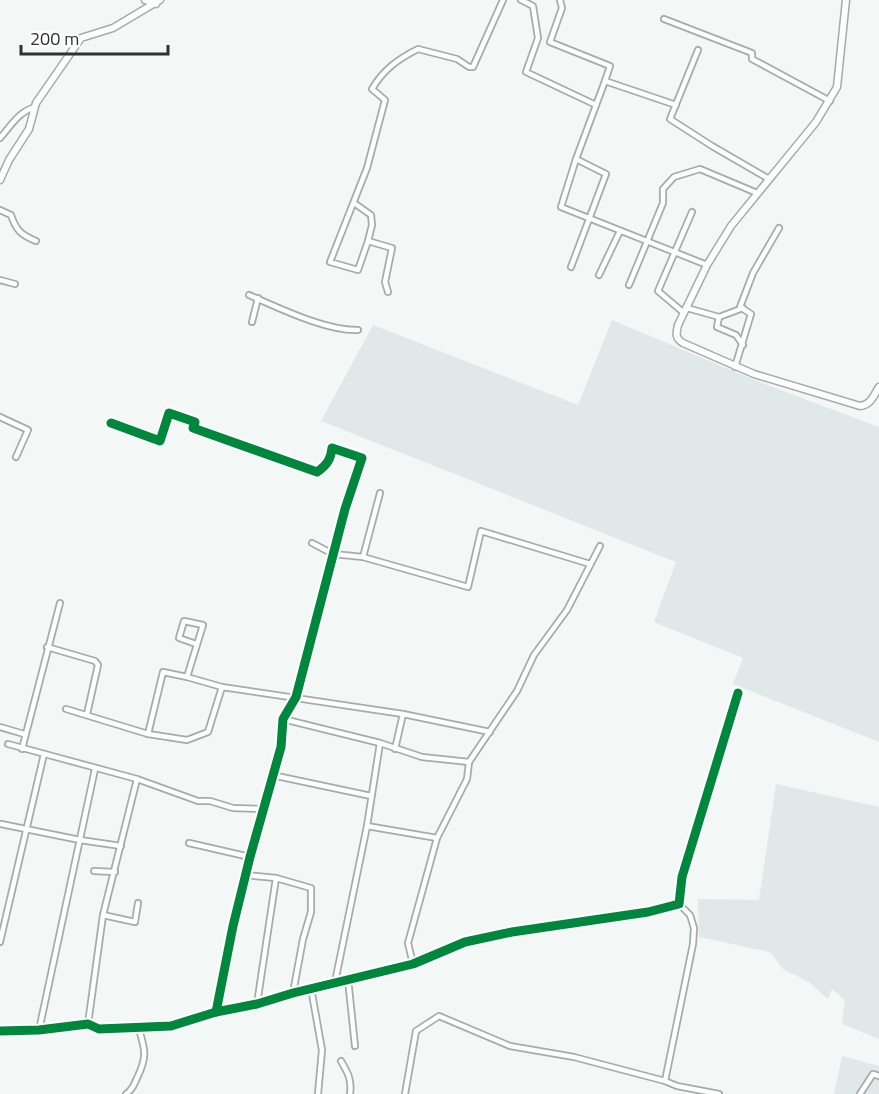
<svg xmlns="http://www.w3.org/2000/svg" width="879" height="1094" viewBox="0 0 879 1094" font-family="'Titillium Web',sans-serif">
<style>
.built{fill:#e0e9e7}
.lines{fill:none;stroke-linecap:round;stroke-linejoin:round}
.minor-casing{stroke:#a8abaa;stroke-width:8}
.tertiary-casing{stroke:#a8abaa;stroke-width:9}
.minor{stroke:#fdfefe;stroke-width:4.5}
.tertiary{stroke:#fdfefe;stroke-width:6}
.cycleway-casing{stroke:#fff;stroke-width:13}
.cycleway{stroke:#00873e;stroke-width:9}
</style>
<rect width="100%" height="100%" fill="#f3f7f6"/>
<g class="built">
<polygon points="612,320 757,381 879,427 879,742 733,684 743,658 654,622 676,562 321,421 373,325 578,405"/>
<polygon points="776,784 879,807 879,1039 842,1024 845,1000 832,989 828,999 809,982 783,969 770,952 699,937 698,899 759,900"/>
<polygon points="842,1056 879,1066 879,1094 834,1094"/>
</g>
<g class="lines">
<defs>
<g id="minor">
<polyline points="521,0 533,6 538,38 526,72 596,105"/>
<polyline points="560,0 562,8 550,42 610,66 605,81"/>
<polyline points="664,19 752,53 752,59 830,101"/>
<polyline points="698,50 670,119 712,146 769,179"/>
<path d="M 0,138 C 11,126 18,112 35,107"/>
<polyline points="576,159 605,81 676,105"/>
<polyline points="354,203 371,215 372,225 368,241"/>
<path d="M 0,210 L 11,215 C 16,230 21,235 36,241"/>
<polyline points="571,267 606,174 576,159 561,207 707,265"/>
<polyline points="599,275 620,231"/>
<polyline points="0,280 15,284"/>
<polyline points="629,285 663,203 663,189 674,177 700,169 757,193"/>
<path d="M 388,292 L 385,282 L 392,248 L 368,241 L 358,270 L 330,262 L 367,168 L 385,100 L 372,89 C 383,70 398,59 418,49 L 457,59 L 469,67 L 473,67 L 503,0"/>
<path d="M 249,295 C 279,308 326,331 358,330"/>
<polyline points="687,308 719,317"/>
<polyline points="684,313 658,291 692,212"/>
<polyline points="252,322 258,298"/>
<polyline points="743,345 736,335 717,327 719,317 743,308"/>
<polyline points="735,367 751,314 740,307 753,273 779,228"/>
<polyline points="0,417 28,430 16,457"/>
<path d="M 111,423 L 160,441 L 169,413 L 195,422 L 193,428 L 317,472 C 327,465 331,459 332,448 L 362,458 L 345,509 L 296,697 L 283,719 L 281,747 L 250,857 L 233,926 L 216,1012"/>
<polyline points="312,543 333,554 363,557 468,587 481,531 590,564"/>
<polyline points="363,557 380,493"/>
<polyline points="47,647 95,661 98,665 87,714"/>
<polyline points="187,677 203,625 184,621 179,638 196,644"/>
<polyline points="66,709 148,734 187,740 208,732 222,687"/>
<polyline points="283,719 380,743 422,757 469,762"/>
<polyline points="0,727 24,734"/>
<polyline points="148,734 163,672 187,677 222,687 403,714 490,732"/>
<polyline points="8,744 137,779 103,915 88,1024"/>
<polyline points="22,749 60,603"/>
<polyline points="395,749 403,714"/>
<polyline points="272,775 371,796"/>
<polyline points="137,779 198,801 210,801 233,808 262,809"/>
<polyline points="1,824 80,840 121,846"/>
<polyline points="367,826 437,838"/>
<polyline points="189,843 250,857"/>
<polyline points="94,871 115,872"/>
<polyline points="245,875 276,878 311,888 311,912 303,939 293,993"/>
<polyline points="679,904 690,915 694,928 693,944 665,1081 677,1086 719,1094"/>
<polyline points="103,915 135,922 138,903"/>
<polyline points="0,942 44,754"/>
<polyline points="413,964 408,943 437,838 467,779 469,762 517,691 534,655 567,610 600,546"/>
<polyline points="348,979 355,1046"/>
<polyline points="335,982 367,826 380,743"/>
<polyline points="311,988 322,1050 318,1094"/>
<polyline points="257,1004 276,878"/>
<polyline points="39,1030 95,769"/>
<path d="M 341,1061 C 348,1073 352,1080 350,1094"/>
<path d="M 126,1094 C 132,1090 134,1085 137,1078 C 148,1056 145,1049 138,1026"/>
<polyline points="405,1094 416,1031 439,1016 510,1046 574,1057 665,1081"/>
<polyline points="860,1094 873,1074 879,1076"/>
</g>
<g id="tertiary">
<polyline points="145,0 156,4"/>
<path d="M 846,0 L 837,87 L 816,122 L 731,226 L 707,265 L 678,325 C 676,334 675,338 683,343 L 754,374 L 860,406 C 871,405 874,395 879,387"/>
<polyline points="0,180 9,160 29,129 36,103 81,38 113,28 160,0"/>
<polyline points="0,1031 39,1030 88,1024 99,1029 171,1026 216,1012 257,1004 293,993 413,964 465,942 512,932 648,912 679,904 682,877 738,693"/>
</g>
</defs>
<use href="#minor" class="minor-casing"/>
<use href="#tertiary" class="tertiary-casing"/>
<use href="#minor" class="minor"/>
<use href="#tertiary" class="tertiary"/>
<defs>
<g id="cycleway">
<path d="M 111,423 L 160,441 L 169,413 L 195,422 L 193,428 L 317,472 C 327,465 331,459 332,448 L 362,458 L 345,509 L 296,697 L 283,719 L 281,747 L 250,857 L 233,926 L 216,1012"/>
<polyline points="0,1031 39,1030 88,1024 99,1029 171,1026 216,1012 257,1004 293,993 413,964 465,942 512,932 648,912 679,904 682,877 738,693"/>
</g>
</defs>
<use href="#cycleway" class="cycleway-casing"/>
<use href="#cycleway" class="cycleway"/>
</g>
<path d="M21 45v9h147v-9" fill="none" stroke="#303231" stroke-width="3"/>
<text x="30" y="45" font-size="18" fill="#303231" stroke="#ffffff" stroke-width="4.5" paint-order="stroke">200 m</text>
</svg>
